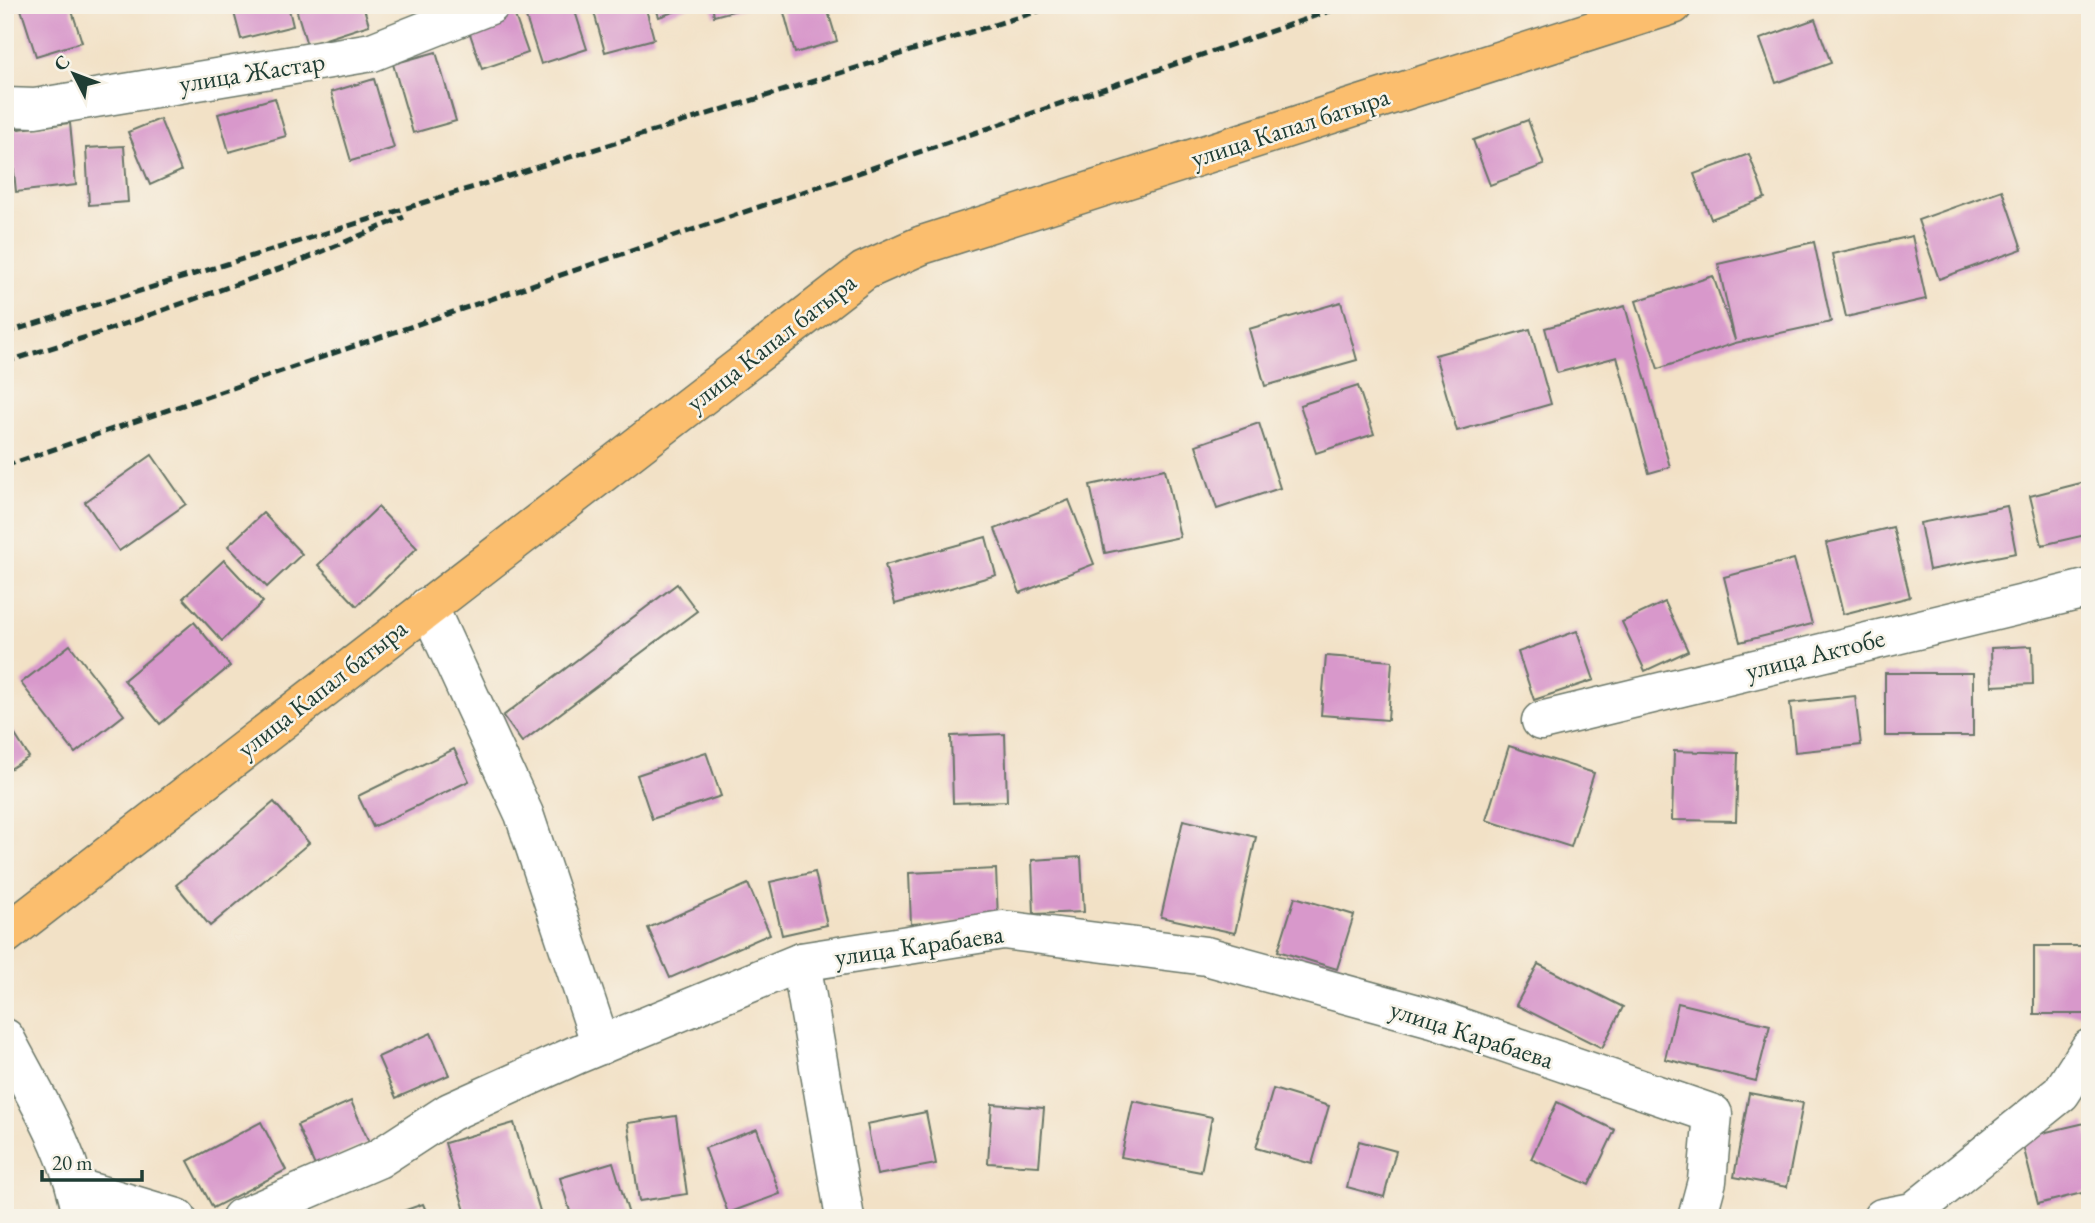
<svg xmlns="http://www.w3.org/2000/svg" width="2095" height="1223" viewBox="0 0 2095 1223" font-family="'EB Garamond',serif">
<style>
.building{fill:#d898cb}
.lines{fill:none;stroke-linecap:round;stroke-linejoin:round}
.minor-casing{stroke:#697667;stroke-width:41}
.major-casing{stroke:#697667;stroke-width:41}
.minor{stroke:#fff;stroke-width:38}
.major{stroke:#fbbe6e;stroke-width:38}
.rail{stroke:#1f3d34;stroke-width:5;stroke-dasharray:10 5;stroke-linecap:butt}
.labels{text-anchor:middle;stroke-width:5;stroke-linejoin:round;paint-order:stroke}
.street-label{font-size:26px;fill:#1f3d34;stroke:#f7f3e8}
</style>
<rect width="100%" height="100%" fill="#f7f3e8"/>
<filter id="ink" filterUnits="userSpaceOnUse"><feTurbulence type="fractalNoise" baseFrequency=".0143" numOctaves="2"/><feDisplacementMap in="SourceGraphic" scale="14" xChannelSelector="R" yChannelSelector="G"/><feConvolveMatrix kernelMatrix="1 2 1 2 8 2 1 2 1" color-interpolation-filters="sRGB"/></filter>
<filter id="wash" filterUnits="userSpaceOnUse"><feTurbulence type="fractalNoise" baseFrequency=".00686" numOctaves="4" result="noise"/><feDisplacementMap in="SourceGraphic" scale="28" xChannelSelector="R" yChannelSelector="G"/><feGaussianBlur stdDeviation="1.57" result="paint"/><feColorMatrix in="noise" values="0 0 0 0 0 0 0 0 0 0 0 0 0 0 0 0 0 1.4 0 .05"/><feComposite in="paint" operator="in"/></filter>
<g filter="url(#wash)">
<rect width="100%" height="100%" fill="#f2e1c6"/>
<g id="blocks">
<g class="building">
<polygon points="22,5 70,5 82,42 36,56 20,6"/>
<polygon points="232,5 288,5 293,26 241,39"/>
<polygon points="295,5 363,5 369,25 307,45"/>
<polygon points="522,5 573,5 587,49 541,64"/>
<polygon points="592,5 645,5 654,39 605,52"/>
<polygon points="655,5 691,5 691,6 659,17"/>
<polygon points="712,5 752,5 752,6 714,16"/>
<polygon points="782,5 826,5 837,41 795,53"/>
<polygon points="513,10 528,53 482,69 467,25"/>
<polygon points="1815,19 1831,63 1776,83 1760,39"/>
<polygon points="436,52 456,121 413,133 393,64"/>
<polygon points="374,79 394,148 351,161 331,92"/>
<polygon points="275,98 286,136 229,152 218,114"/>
<polygon points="160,119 181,171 150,185 128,132"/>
<polygon points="1528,120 1544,165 1490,185 1473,140"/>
<polygon points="70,123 76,185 16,192 10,130"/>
<polygon points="124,146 128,202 89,205 86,148"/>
<polygon points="1749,154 1765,198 1711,219 1694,174"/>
<polygon points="2002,190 2022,249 1939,279 1918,220"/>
<polygon points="1912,236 1926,299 1846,317 1832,254"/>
<polygon points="1814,242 1831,322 1735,343 1658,369 1636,301 1713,276 1735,340 1718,264"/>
<polygon points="1341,302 1357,360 1265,386 1249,329"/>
<polygon points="1625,306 1670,467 1649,473 1617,357 1557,373 1545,328"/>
<polygon points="1530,329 1551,404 1457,431 1435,355"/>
<polygon points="1358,386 1374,434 1316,453 1300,405"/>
<polygon points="1259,423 1280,488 1217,509 1196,445"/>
<polygon points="152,455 186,504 119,551 85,502"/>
<polygon points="1165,469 1180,537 1105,553 1090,485"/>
<polygon points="2085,482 2090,502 2090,534 2042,545 2030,496"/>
<polygon points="1069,500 1094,564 1020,593 995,529"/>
<polygon points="2007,506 2016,553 1929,570 1920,523"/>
<polygon points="378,507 417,548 357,606 318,565"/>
<polygon points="263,513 302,554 267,587 228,546"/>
<polygon points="1893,527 1910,597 1843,614 1826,543"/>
<polygon points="986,537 996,575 895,604 885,565"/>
<polygon points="1794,559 1812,624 1740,642 1724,577"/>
<polygon points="224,560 263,602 222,641 183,598"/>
<polygon points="677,584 697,611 522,742 503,716"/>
<polygon points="1665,602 1688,651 1645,671 1622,622"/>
<polygon points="194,622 230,666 160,724 124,680"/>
<polygon points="1577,631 1594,680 1534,700 1518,652"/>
<polygon points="70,645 124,715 75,753 21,683"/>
<polygon points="2032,646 2033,684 1992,686 1991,648"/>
<polygon points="1326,656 1392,661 1388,720 1321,715"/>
<rect x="1885" y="673" width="88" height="63"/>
<polygon points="1855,696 1861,745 1795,752 1790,703"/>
<polygon points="5,719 29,757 5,772"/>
<polygon points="1005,734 1007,801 953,803 951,736"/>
<polygon points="1509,746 1594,773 1571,847 1486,820"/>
<polygon points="454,749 469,781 373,827 358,796"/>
<polygon points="1674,751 1738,753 1736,821 1672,820"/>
<polygon points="706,752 721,796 652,819 637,775"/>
<polygon points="274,802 309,843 210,926 176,885"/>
<polygon points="1183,820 1256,837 1235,933 1161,917"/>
<polygon points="1081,857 1084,912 1034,914 1032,860"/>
<polygon points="996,869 998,920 911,924 909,873"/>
<polygon points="815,872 827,925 782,935 770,882"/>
<polygon points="748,884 770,934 670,978 648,928"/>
<polygon points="1295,897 1354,915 1337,969 1278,951"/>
<rect x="2034" y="946" width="52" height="68"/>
<polygon points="1538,964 1623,1007 1602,1048 1516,1005"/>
<polygon points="1678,1003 1770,1025 1756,1081 1665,1059"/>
<polygon points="431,1033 449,1075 396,1098 378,1057"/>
<polygon points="1273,1089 1329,1106 1312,1164 1256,1148"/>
<polygon points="1749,1093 1803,1103 1787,1187 1734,1177"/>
<polygon points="351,1101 369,1142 315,1166 297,1125"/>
<polygon points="1133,1101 1212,1117 1201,1172 1121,1157"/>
<polygon points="1557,1102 1615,1130 1589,1185 1531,1159"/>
<polygon points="992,1104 1044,1108 1039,1166 988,1163"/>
<polygon points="926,1112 936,1164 877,1175 867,1124"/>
<polygon points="676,1116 687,1194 639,1201 628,1123"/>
<polygon points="261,1122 286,1170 213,1208 188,1161"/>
<polygon points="514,1123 542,1218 467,1218 445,1143"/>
<polygon points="2085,1123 2090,1142 2090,1191 2038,1204 2021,1138"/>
<polygon points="757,1129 780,1194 728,1213 705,1148"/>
<polygon points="1359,1141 1396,1151 1384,1197 1347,1187"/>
<polygon points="613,1162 630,1218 572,1218 560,1178"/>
<polygon points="423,1204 429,1218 386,1218 386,1217"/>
</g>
</g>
</g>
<g filter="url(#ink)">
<use href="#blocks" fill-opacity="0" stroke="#697667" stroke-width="2"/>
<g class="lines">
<defs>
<g id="minor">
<polyline points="5,107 35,108 372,52 490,5"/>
<polyline points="428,606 524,814 601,1045"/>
<polyline points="1541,721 2090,588"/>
<polyline points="801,962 845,1218"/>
<path d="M 5,1038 C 35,1096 72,1152 82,1218"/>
<polyline points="77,1188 177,1218"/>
<polyline points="241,1218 378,1159 450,1112 576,1055 801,962 1003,930 1206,956 1436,1019 1713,1114 1707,1181 1697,1218"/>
<polyline points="1882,1218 1913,1212 2061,1093 2090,1048"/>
</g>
<polyline id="major" points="5,935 864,271 922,245 1673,5"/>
</defs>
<use href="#minor" class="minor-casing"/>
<use href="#major" class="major-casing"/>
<use href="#minor" class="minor"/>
<use href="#major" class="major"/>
<g class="rail">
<polyline points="5,333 1058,5"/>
<polyline points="5,362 93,335 293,264 404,217"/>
<polyline points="5,466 1347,5"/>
</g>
</g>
</g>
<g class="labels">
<g class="street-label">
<text transform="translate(252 72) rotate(-9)" y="9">улица Жастар</text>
<text transform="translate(1290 127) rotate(-18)" y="9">улица Капал батыра</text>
<text transform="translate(771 342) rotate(-38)" y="9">улица Капал батыра</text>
<text transform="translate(1815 654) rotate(-14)" y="9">улица Актобе</text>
<text transform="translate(322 688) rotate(-38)" y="9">улица Капал батыра</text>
<text transform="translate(919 945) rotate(-8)" y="9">улица Карабаева</text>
<text transform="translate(1472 1034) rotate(18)" y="9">улица Карабаева</text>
</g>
</g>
<rect width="2095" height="1223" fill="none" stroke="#f7f3e8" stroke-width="28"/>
<g transform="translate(74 74) rotate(312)" stroke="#f7f3e8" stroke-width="5" paint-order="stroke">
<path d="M0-5L12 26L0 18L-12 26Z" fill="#1f3d34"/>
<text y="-10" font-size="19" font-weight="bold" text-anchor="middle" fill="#1f3d34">С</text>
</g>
<path d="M42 1170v10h100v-10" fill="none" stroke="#1f3d34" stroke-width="3.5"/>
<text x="52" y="1170" font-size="21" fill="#1f3d34" stroke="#f7f3e8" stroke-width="5" paint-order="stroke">20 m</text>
</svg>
